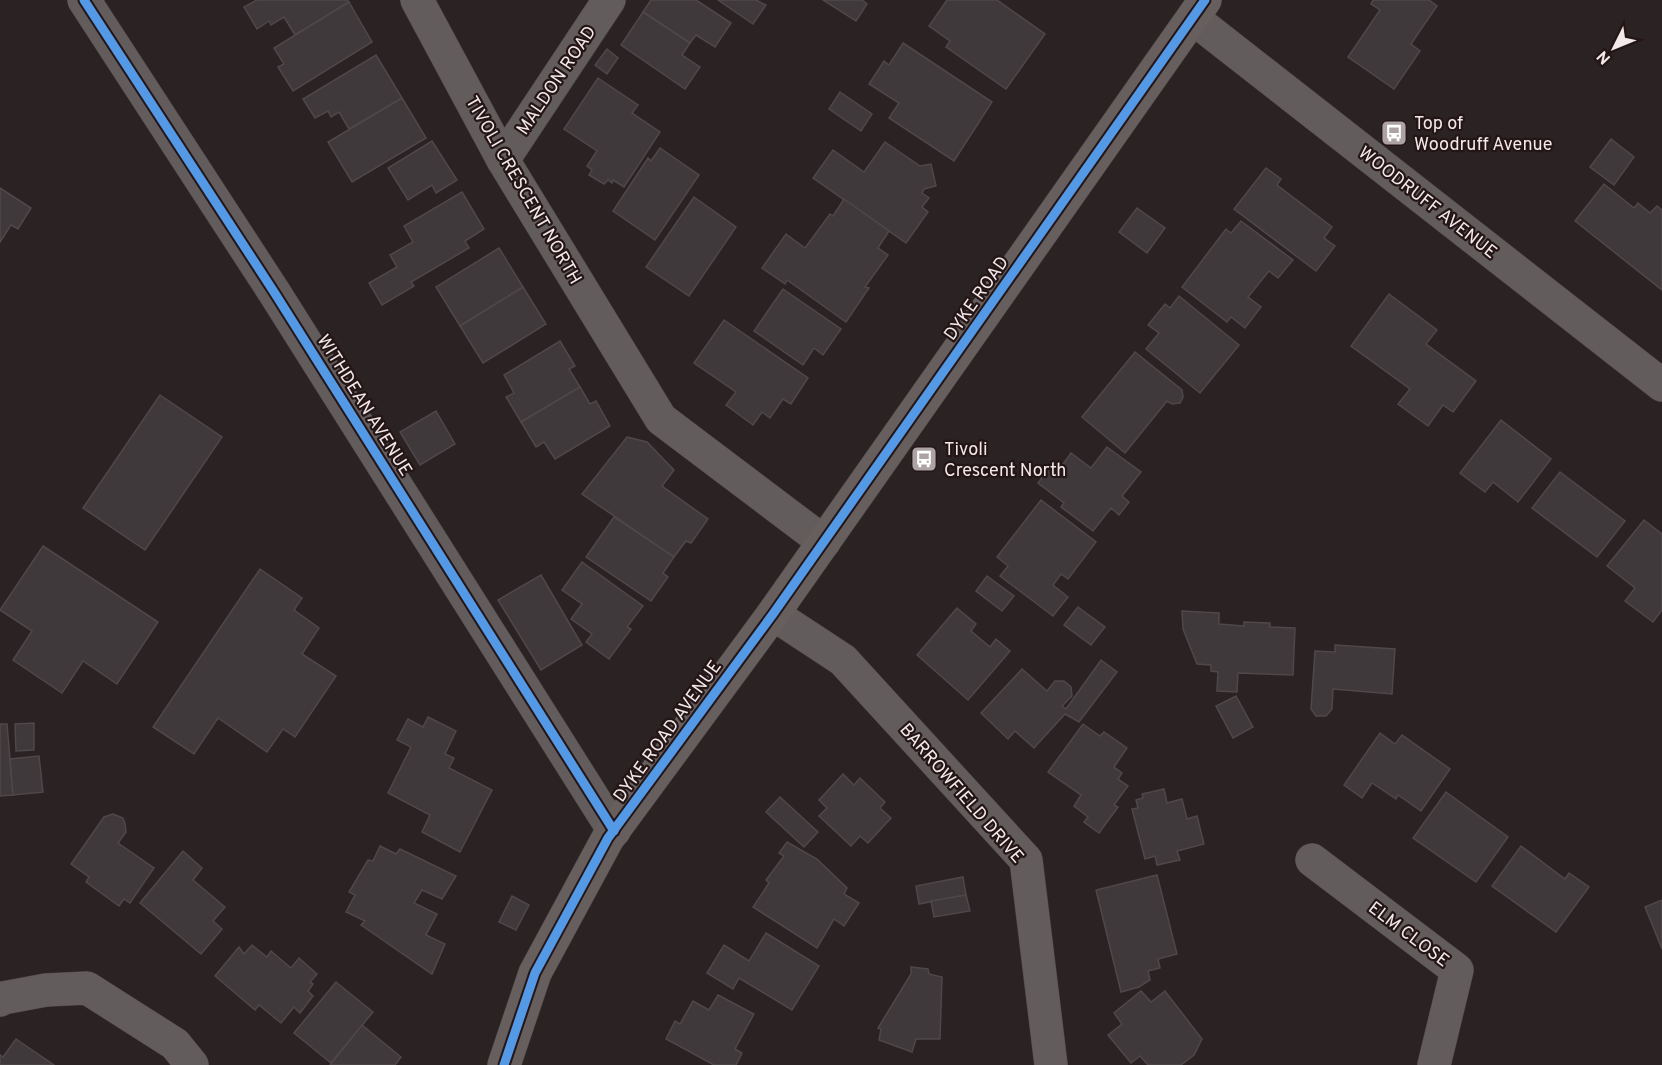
<svg xmlns="http://www.w3.org/2000/svg" width="1662" height="1065" viewBox="0 0 1662 1065" font-family="Overpass,sans-serif">
<style>
.building{fill:#40393b;stroke:#4e484a;stroke-width:1.5}
.lines{fill:none;stroke-linecap:round;stroke-linejoin:round}
.street-casing{stroke:#474041;stroke-width:34}
.secondary-casing{stroke:#474041;stroke-width:34}
.street{stroke:#635c5d;stroke-width:33}
.secondary{stroke:#675e5e;stroke-width:33}
.cycleway-casing{stroke:#241517;stroke-width:13}
.cycleway{stroke:#5399e6;stroke-width:9}
.labels{text-anchor:middle;stroke-width:4.5;stroke-linejoin:round;paint-order:stroke}
.street-label{font-size:18px;fill:#f4e9ea;stroke:#241517}
.poi-label{font-size:18px;fill:#f4e9ea;stroke:#241517;text-anchor:start}
</style>
<rect width="100%" height="100%" fill="#2a2223"/>
<g class="building">
<polygon points="257,0 347,0 349,2 295,35 284,17 271,25 269,21 257,29 244,7"/>
<polygon points="651,0 696,0 731,23 715,47 696,35 690,43 643,12"/>
<polygon points="718,0 756,0 766,5 753,24"/>
<polygon points="823,0 862,0 867,4 856,21"/>
<polygon points="947,0 997,0 1045,34 1006,89 946,47 950,41 929,26"/>
<polygon points="1373,0 1429,0 1437,6 1411,44 1420,51 1394,89 1348,57 1380,10 1371,4"/>
<polygon points="349,2 372,42 293,91 278,67 284,64 274,48"/>
<polygon points="643,12 690,43 682,55 700,67 685,89 621,45"/>
<polygon points="903,43 992,102 954,161 889,118 899,103 869,84 884,61 889,65"/>
<polygon points="607,49 618,58 607,74 595,65"/>
<polygon points="376,55 402,98 349,129 339,112 331,117 328,111 315,118 303,99"/>
<polygon points="598,78 638,105 632,113 660,132 624,187 613,180 612,183 608,180 604,184 589,175 592,170 587,166 597,151 564,129"/>
<polygon points="840,92 872,114 861,131 829,109"/>
<polygon points="402,98 426,138 352,182 328,142"/>
<polygon points="1611,139 1634,157 1614,185 1590,167"/>
<polygon points="432,141 457,180 436,193 432,185 408,200 388,168"/>
<polygon points="885,142 920,166 931,164 936,186 924,189 922,193 929,198 922,207 928,212 906,243 813,178 833,150 864,172"/>
<polygon points="660,148 699,175 655,240 613,211 648,158 651,161"/>
<polygon points="1266,168 1281,179 1277,185 1332,227 1324,238 1335,246 1316,271 1234,209"/>
<polygon points="1604,184 1634,208 1638,203 1650,213 1657,206 1662,210 1662,290 1575,221"/>
<polygon points="0,188 31,208 18,229 11,225 0,242"/>
<polygon points="462,192 484,229 465,241 469,248 411,282 414,286 382,305 369,283 397,267 390,255 413,242 404,226"/>
<polygon points="694,197 736,227 689,296 646,267"/>
<polygon points="844,199 889,231 878,248 888,255 865,287 869,288 846,322 787,280 785,284 762,268 786,234 805,248 830,214 833,216"/>
<polygon points="1137,208 1165,228 1147,253 1119,232"/>
<polygon points="1241,221 1293,260 1278,278 1269,271 1248,297 1261,307 1245,328 1231,317 1227,322 1182,287 1226,229 1231,233"/>
<polygon points="499,248 523,287 460,326 436,287"/>
<polygon points="523,287 546,324 483,363 460,326"/>
<polygon points="783,289 841,329 823,355 814,348 803,365 754,331"/>
<polygon points="1389,294 1437,330 1426,344 1476,381 1453,412 1443,405 1428,426 1398,404 1410,389 1351,346"/>
<polygon points="1179,296 1239,345 1200,393 1146,349 1159,333 1148,325 1165,304 1170,308"/>
<polygon points="724,320 808,378 791,404 783,399 770,418 762,412 753,425 726,405 736,392 694,363"/>
<polygon points="560,341 575,366 569,369 580,387 521,422 506,397 514,393 504,375"/>
<polygon points="1135,352 1182,390 1183,397 1180,403 1172,404 1167,401 1125,453 1082,417"/>
<polygon points="580,387 590,404 596,401 610,426 555,459 544,442 536,447 521,422"/>
<polygon points="160,395 222,437 145,550 83,508"/>
<polygon points="436,411 455,444 420,465 400,432"/>
<polygon points="1501,420 1551,459 1518,502 1493,482 1485,492 1460,473"/>
<polygon points="627,437 647,442 674,470 662,486 708,519 691,543 686,541 674,557 582,494"/>
<polygon points="1107,447 1141,472 1122,496 1129,502 1119,515 1111,508 1093,531 1061,507 1064,503 1038,483 1054,461 1061,467 1071,453 1091,468"/>
<polygon points="1560,472 1625,521 1597,557 1532,508"/>
<polygon points="1041,500 1096,542 1068,579 1061,574 1053,585 1068,597 1053,616 1000,576 1008,566 997,557"/>
<polygon points="614,517 674,557 663,573 668,577 651,601 586,557"/>
<polygon points="1644,520 1662,534 1662,610 1653,622 1625,601 1635,588 1607,566"/>
<polygon points="43,546 158,622 117,684 83,661 62,693 13,660 32,631 0,610"/>
<polygon points="582,562 643,606 627,627 631,629 609,659 586,642 592,634 571,619 582,604 562,590"/>
<polygon points="260,569 302,598 294,610 319,628 302,654 336,676 295,737 283,729 267,752 218,718 194,754 153,727"/>
<polygon points="541,575 582,645 541,670 498,600"/>
<polygon points="987,576 1014,596 1002,611 976,591"/>
<polygon points="1078,607 1105,627 1091,645 1064,625"/>
<polygon points="957,608 976,624 971,631 990,647 996,639 1010,651 968,700 917,655"/>
<polygon points="1182,611 1219,613 1219,624 1244,626 1244,622 1270,623 1270,627 1295,628 1293,675 1238,673 1237,692 1217,691 1218,672 1211,671 1211,665 1197,664 1183,629"/>
<polygon points="1335,645 1395,649 1392,694 1333,689 1332,709 1326,716 1316,716 1311,709 1315,651 1335,652"/>
<polygon points="1101,660 1117,672 1079,722 1065,714 1034,748 1015,731 1008,739 981,713 1022,669 1047,691 1055,681 1064,681 1071,687 1072,696 1062,706 1066,709"/>
<polygon points="1236,696 1253,727 1233,738 1216,706"/>
<polygon points="428,717 456,731 445,754 454,758 449,768 492,790 460,852 422,832 430,815 388,793 411,747 397,740 408,719 423,727"/>
<polygon points="34,723 34,750 16,751 15,724"/>
<polygon points="0,724 7,724 13,795 0,796"/>
<polygon points="1083,724 1100,736 1104,732 1127,748 1114,767 1122,773 1118,779 1128,786 1114,805 1118,807 1099,833 1084,822 1088,817 1074,806 1081,795 1048,772"/>
<polygon points="1380,733 1395,744 1402,735 1450,769 1421,811 1398,795 1396,799 1372,783 1362,798 1344,785"/>
<polygon points="39,756 43,792 13,795 10,759"/>
<polygon points="843,774 854,785 860,778 885,802 880,808 891,818 868,843 860,836 851,846 819,816 827,808 819,800"/>
<polygon points="1164,789 1167,803 1182,799 1187,819 1197,816 1204,844 1177,851 1180,860 1157,865 1155,856 1145,859 1132,809 1138,808 1136,800 1143,798 1142,794"/>
<polygon points="1446,792 1508,837 1476,882 1413,838"/>
<polygon points="780,797 818,832 804,847 766,812"/>
<polygon points="113,814 123,818 125,824 126,832 118,843 154,868 130,903 124,899 119,906 86,882 89,877 71,864 104,817"/>
<polygon points="787,842 817,859 847,888 844,894 859,903 844,926 834,919 817,948 753,907 769,883 766,880 784,856 779,853"/>
<polygon points="380,846 396,854 400,849 456,876 442,899 422,890 414,903 437,914 426,935 445,944 432,974 361,925 365,921 346,912 355,895 349,892 368,860 373,861"/>
<polygon points="1521,846 1565,879 1569,873 1589,887 1556,932 1492,886"/>
<polygon points="183,851 202,868 193,880 225,907 213,921 222,929 201,954 140,903"/>
<polygon points="1157,875 1177,954 1158,959 1160,968 1148,971 1150,980 1139,987 1121,992 1096,890"/>
<polygon points="963,877 966,895 919,904 916,886"/>
<polygon points="966,895 970,911 934,917 931,901"/>
<polygon points="512,896 529,905 516,930 499,922"/>
<polygon points="1662,900 1662,949 1645,907"/>
<polygon points="766,933 819,966 792,1010 739,978 733,989 707,973 724,945 749,961"/>
<polygon points="252,945 267,957 271,951 291,968 299,958 317,974 310,982 313,984 308,991 313,996 300,1013 294,1007 281,1023 259,1005 255,1010 215,976 239,947 244,954"/>
<polygon points="911,967 928,969 929,974 942,977 940,1039 916,1039 912,1052 879,1040 881,1029 878,1028 911,974"/>
<polygon points="336,982 373,1012 331,1063 294,1033"/>
<polygon points="1141,991 1151,1002 1165,991 1202,1039 1194,1055 1181,1065 1148,1065 1140,1056 1131,1063 1108,1035 1122,1024 1114,1013"/>
<polygon points="718,995 754,1014 735,1049 742,1053 736,1065 714,1065 666,1039 675,1021 680,1024 693,1001 709,1010"/>
<polygon points="362,1025 401,1057 395,1065 330,1065"/>
<polygon points="16,1039 54,1065 0,1065 0,1055 3,1057"/>
</g>
<g class="lines">
<defs>
<g id="street">
<polyline points="84,0 274,292 614,831"/>
<polyline points="417,0 503,160 661,419 824,542"/>
<polyline points="1194,19 1662,385"/>
<polyline points="503,160 609,0"/>
<polyline points="773,614 843,660 1026,860 1051,1065"/>
<polyline points="1312,860 1457,970 1434,1065"/>
<polyline points="0,1000 3,998 46,990 87,988 175,1044 192,1065"/>
</g>
<polyline id="secondary" points="504,1065 535,973 608,838 773,614 1205,0"/>
</defs>
<use href="#street" class="street-casing"/>
<use href="#secondary" class="secondary-casing"/>
<use href="#street" class="street"/>
<use href="#secondary" class="secondary"/>
<defs>
<g id="cycleway">
<polyline points="84,0 274,292 614,831"/>
<polyline points="504,1065 535,973 608,838 773,614 1205,0"/>
</g>
</defs>
<use href="#cycleway" class="cycleway-casing"/>
<use href="#cycleway" class="cycleway"/>
</g>
<defs>
<symbol id="bus-square" viewBox="-11 -11 22 22"><rect x="-9" y="-9" width="18" height="18" rx="4" fill="#ada3a4" stroke="#241517"/><path d="M-5-6H5V4H4V6H2V4H-2V6H-4V4H-5ZM-3.5-4V0h7V-4ZM-3.5 1.2v1.5H-2V1.2ZM2 1.2v1.5H3.5V1.2Z" fill="#fff"/></symbol>
</defs>
<g fill-rule="evenodd">
<use href="#bus-square" x="1379" y="118" width="30" height="30"/>
<use href="#bus-square" x="909" y="444" width="30" height="30"/>
</g>
<g class="labels">
<g class="street-label">
<text transform="translate(556 80) rotate(-56)" y="6">MALDON ROAD</text>
<text transform="translate(524 190) rotate(60)" y="6">TIVOLI CRESCENT NORTH</text>
<text transform="translate(1428 202) rotate(38)" y="6">WOODRUFF AVENUE</text>
<text transform="translate(976 298) rotate(-55)" y="6">DYKE ROAD</text>
<text transform="translate(365 405) rotate(58)" y="6">WITHDEAN AVENUE</text>
<text transform="translate(667 731) rotate(-54)" y="6">DYKE ROAD AVENUE</text>
<text transform="translate(962 793) rotate(49)" y="6">BARROWFIELD DRIVE</text>
<text transform="translate(1409 934) rotate(37)" y="6">ELM CLOSE</text>
</g>
<g class="poi-label">
<text x="1414" y="129">Top of<tspan x="1414" dy="21">Woodruff Avenue</tspan></text>
<text x="944" y="455">Tivoli<tspan x="944" dy="21">Crescent North</tspan></text>
</g>
</g>
<g transform="translate(1614 48) rotate(227)" stroke="#241517" stroke-width="4.5" paint-order="stroke">
<path d="M0-4.5L10 22L0 15L-10 22Z" fill="#f4e9ea"/>
<text y="-9" font-size="16" font-weight="bold" text-anchor="middle" fill="#f4e9ea">N</text>
</g>
</svg>
